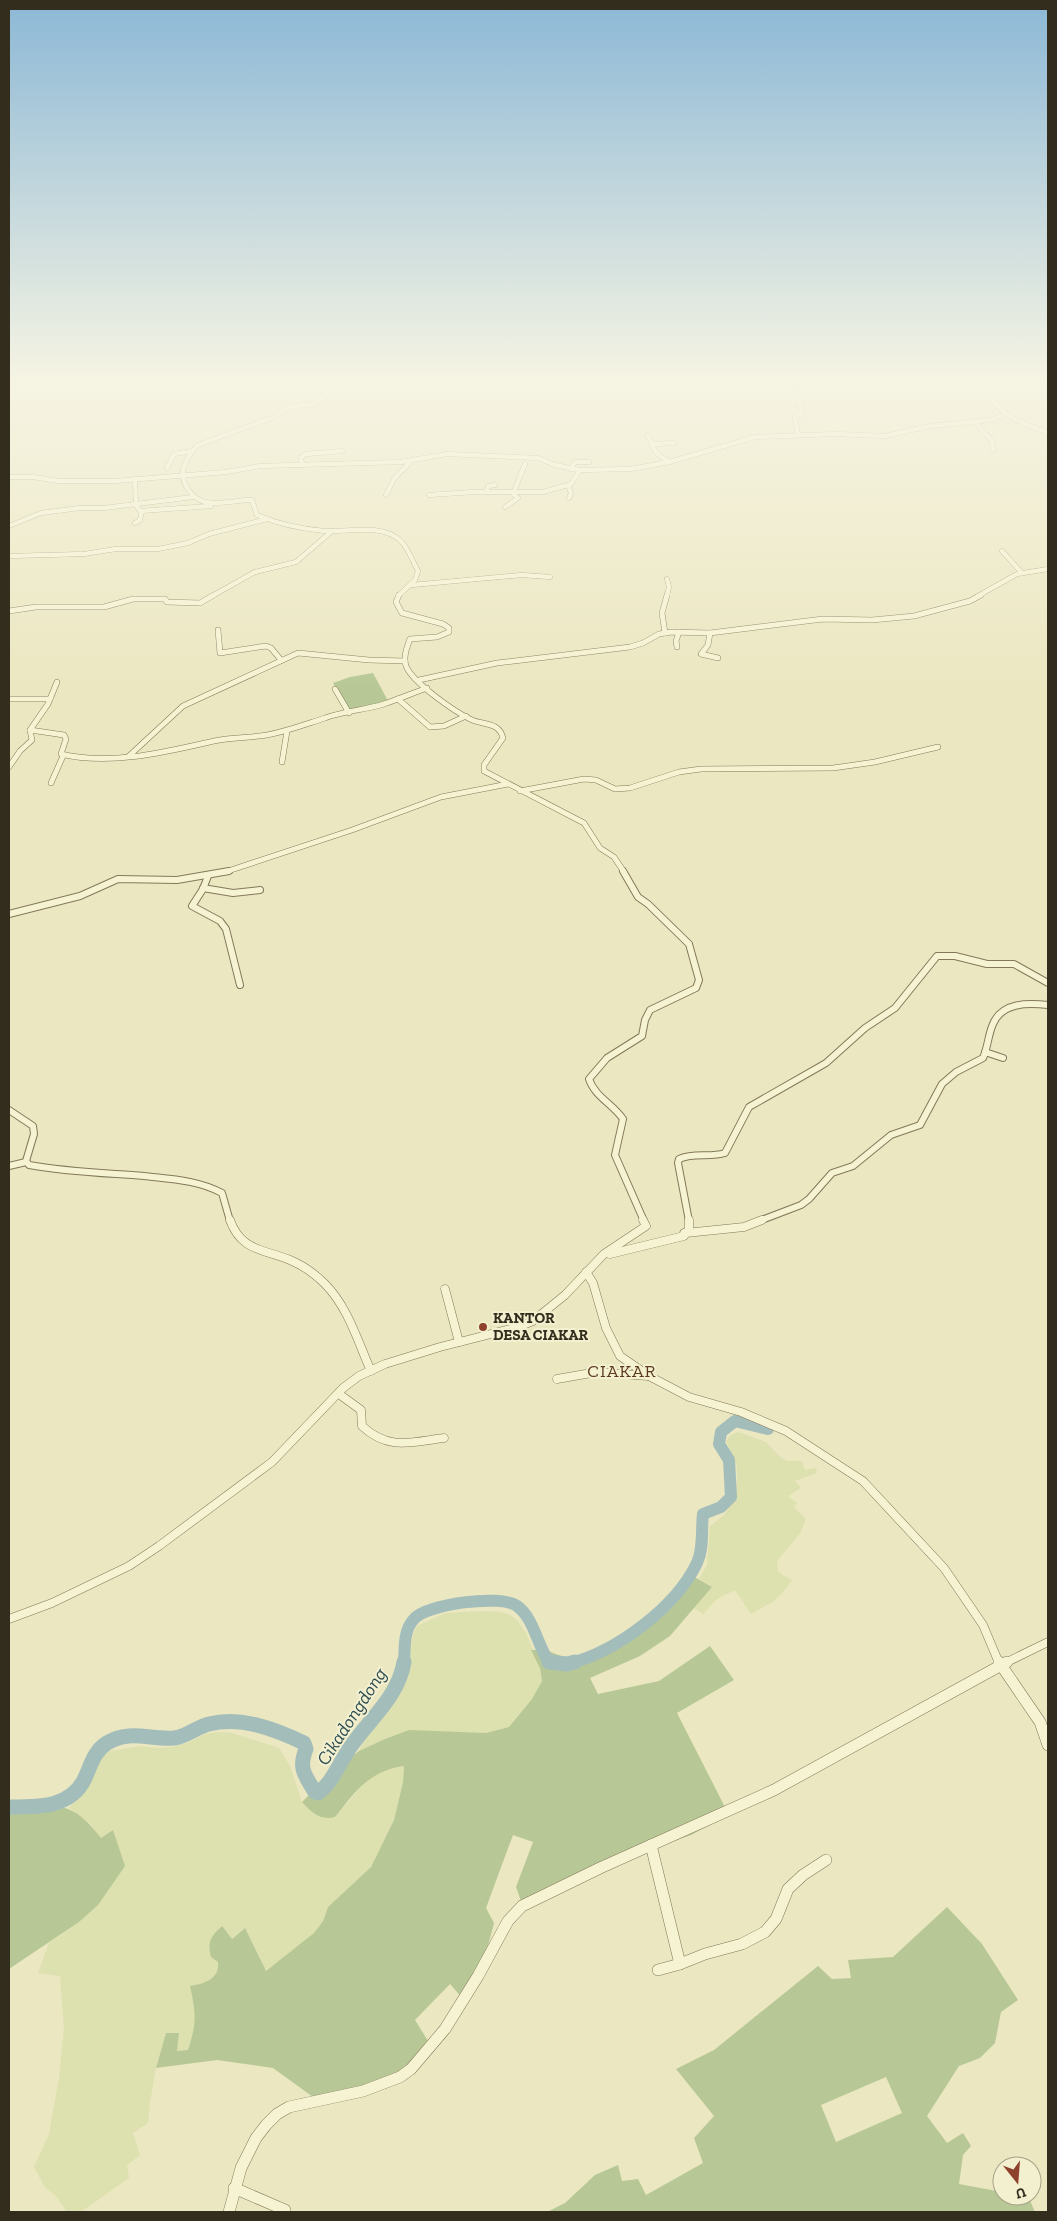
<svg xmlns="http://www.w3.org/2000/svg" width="1057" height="2221" viewBox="0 0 1057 2221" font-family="'Zilla Slab',serif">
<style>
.farmland{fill:#dde0af}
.green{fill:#b7c896;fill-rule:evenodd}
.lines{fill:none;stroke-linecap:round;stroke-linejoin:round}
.river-far1{stroke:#a3bdbb;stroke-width:12}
.river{stroke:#a3bdbb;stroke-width:15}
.minor-far4-casing{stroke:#83795a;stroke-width:5}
.minor-far3-casing{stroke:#83795a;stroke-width:6}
.minor-far2-casing{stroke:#83795a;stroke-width:8}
.minor-far1-casing{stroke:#83795a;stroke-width:9}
.minor-casing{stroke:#83795a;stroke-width:12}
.minor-far4{stroke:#f6f3d3;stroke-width:4.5}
.minor-far3{stroke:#f6f3d3;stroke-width:5}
.minor-far2{stroke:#f6f3d3;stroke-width:6}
.minor-far1{stroke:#f6f3d3;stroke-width:8}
.minor{stroke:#f6f3d3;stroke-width:11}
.poi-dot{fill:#8e422d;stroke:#f3f0d0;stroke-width:2}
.labels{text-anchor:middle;stroke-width:4;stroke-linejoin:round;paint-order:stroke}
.poi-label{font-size:15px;font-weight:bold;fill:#332d1d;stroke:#f3f0d0;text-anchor:start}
.quarter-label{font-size:18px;letter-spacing:1px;fill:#5d3a1f;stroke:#f3f0d0}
.near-water-label{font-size:19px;font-style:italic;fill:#2d4c52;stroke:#f3f0d0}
</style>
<rect width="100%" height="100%" fill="#ebe7c1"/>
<g class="farmland">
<polygon points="738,1432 766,1442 780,1457 787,1461 802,1461 805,1470 816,1468 817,1473 795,1481 801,1488 788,1496 797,1503 794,1507 806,1519 801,1532 777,1561 778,1572 792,1580 783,1592 774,1601 751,1614 735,1590 717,1599 703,1614 694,1608 712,1587 699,1579 707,1565 710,1526 723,1516 732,1504 737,1483 737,1466 726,1441 731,1435"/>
<polygon points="484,1611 500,1612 510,1615 517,1620 527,1635 540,1668 542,1681 532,1699 509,1727 486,1733 385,1739 359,1751 367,1735 390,1704 397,1690 413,1635 417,1626 445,1613"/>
<polygon points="217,1732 232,1733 279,1748 290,1766 302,1802 335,1817 369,1778 381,1771 404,1766 403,1782 394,1820 371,1867 328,1907 323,1921 314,1933 296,1949 265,1971 244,1928 231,1939 218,1962 219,1969 214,1977 204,1984 191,1986 195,2008 195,2028 188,2050 177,2051 166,2033 156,2068 150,2103 148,2123 133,2133 140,2155 127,2165 129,2178 81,2212 67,2212 57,2197 44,2186 34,2167 49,2134 59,2078 64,2028 60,1976 38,1973 49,1943 79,1922 98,1905 113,1831 101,1839 90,1823 69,1808 81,1792 99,1759 110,1751 140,1746 157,1748 172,1747 187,1743 206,1734"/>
</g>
<g class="green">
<polygon points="373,673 388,701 350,711 333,683 350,677"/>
<path d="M 691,1575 L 712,1587 L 670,1636 L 640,1656 L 590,1678 L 598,1694 L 659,1681 L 710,1646 L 734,1680 L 677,1713 L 729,1815 L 691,1835 L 642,1853 L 522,1904 L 516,1887 L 533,1842 L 513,1835 L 486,1908 L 494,1923 L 485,1957 L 463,1999 L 450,1984 L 415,2020 L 430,2044 L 393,2078 L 378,2088 L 313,2097 L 273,2068 L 217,2060 L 156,2068 L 166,2033 L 179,2033 L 177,2051 L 188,2050 C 197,2023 196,2013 190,1986 C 204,1984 220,1979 218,1962 L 211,1957 C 207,1942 211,1936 222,1926 L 232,1939 L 245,1928 L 266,1971 L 314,1933 L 323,1921 L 328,1907 L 371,1867 L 394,1820 L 403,1782 L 404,1766 C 369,1771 356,1791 335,1817 C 320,1821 311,1812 302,1802 L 336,1768 L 359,1751 L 385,1739 L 409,1730 L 486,1733 L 509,1727 L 532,1699 L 542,1681 L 540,1668 L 531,1650 L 546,1650 L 573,1661 C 618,1642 657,1609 691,1575 Z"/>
<path d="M 17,1803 C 59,1805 74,1802 101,1838 L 113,1830 L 125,1866 L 98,1905 L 79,1922 L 9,1969 L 9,1806 Z"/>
<path d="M 947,1907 L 982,1944 L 1018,2000 L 1001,2012 L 995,2043 L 980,2058 L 959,2066 L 927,2116 L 947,2143 L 963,2133 L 971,2146 L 963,2155 L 959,2184 L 1002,2192 L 1002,2196 L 1028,2196 L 1035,2212 L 547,2212 L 565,2203 L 595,2175 L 618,2165 L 622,2181 L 638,2179 L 646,2195 L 703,2163 L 694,2138 L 714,2116 L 676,2069 L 714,2050 L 818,1966 L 832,1979 L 851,1978 L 848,1960 L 893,1957 ZM 886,2077 L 902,2113 L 836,2142 L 821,2105 Z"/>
</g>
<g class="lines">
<g class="river-far1">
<path d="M 404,1663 C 405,1648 403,1631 414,1619 C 426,1604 501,1594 517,1606 C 534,1618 537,1645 549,1662 L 557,1663"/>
<path d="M 571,1663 C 617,1651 676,1607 697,1563 C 704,1548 701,1530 703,1514 L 721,1507 L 731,1497 L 729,1460 L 719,1444 L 721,1432 L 735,1421 L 768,1429"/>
</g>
<g class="river">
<polyline points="549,1662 567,1664 575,1662"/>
<path d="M 9,1807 C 38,1807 71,1808 85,1778 C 91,1765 94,1751 107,1743 C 129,1729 151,1740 174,1738 C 186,1737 197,1727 209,1724 C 241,1716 275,1729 304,1743 L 306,1749 C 298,1769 305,1775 315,1792 L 318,1793 C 333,1782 338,1765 349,1749 C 368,1720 398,1698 404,1662"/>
</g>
<defs>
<g id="minor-far4">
<path d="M 317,378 L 327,394 L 313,404 L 290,407 L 274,417 L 198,445 C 192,451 183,463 183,472 C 182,485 193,499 205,502 C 220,505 237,500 252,500 L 257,515 C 278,524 302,529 325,531 C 348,532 382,523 401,541 C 408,548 413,562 418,571 L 415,580 L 398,596"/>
<path d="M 1000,378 L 991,380 L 979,391 C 990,396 995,404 1004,412 C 1016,422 1033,427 1048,433"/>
<polyline points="795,385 795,391 803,412 795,417 798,435"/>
<polyline points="975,422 992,441 993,450"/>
<polyline points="648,435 656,453 669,462"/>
<polyline points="653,444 674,443"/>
<polyline points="302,465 301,457 306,454 342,451"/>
<polyline points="167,468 174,454 192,451"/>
<polyline points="571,469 575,462 589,462"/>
<polyline points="9,477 33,477 58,481 115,481 226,472 260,466 401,462 447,454 538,458 555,465 580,470 631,469 669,462 755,437 836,434 885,436 930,426 990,420 1006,414"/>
<polyline points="135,479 136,505 140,511 211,506"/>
<polyline points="568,485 571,493 569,498"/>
<polyline points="487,492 488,486 495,485"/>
<polyline points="386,495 394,479 412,460"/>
<polyline points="429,495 473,492 543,492 571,484 580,470"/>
<polyline points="505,507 518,498 513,494 525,464"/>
<polyline points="135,523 140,520 142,511"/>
<polyline points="9,526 41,513 80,508 104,508 193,497"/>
<polyline points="1002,551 1022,573"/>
<polyline points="9,556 84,554 116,549 158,549 188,543 209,534 267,519"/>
<polyline points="412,585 522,575 550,577"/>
<polyline points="212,596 255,572 296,562 332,531"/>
<polyline points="667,596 669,587 667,579"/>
<polyline points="978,596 1017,574 1048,569"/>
</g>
<g id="minor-far3">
<path d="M 399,595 L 396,602 L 402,613 L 443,624 L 449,628 L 449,632 L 437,637 L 410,639 C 407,647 403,657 406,666 C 413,683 455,712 472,720 C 484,725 499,722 503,738 L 484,765 L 484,771 L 584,823 L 600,848 L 614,857 L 624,872"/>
<polyline points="9,611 36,607 104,607 133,599 165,599 167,602 200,603 214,595"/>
<polyline points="218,630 220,653 266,646 271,648 281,660"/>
<polyline points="665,633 662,613 667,595"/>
<polyline points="710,633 708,645 701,654 718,658"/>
<polyline points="677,647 676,641 679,632"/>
<polyline points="419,680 497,663 630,647 643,643 659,634 671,632 710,633 823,619 872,620 914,616 970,601 981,595"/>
<polyline points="335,689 349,713"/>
<polyline points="9,699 50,699"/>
<polyline points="398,699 430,727 444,726 466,716"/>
<path d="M 30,730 L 64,735 L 66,739 L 61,754 C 110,766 166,752 214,741 C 232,737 250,738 267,735 C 288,731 306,724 325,718 C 344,711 365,710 384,704 C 399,699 413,693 427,688"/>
<polyline points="129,756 183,706 298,653 369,660 405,661"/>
<polyline points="282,762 287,731"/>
<polyline points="9,767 20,751 32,740 30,730 48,704 57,682"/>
<polyline points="51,783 63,756"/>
<polyline points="520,791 584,779 596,780 615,789 630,788 679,772 701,769 833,768 875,762 938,747"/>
<polyline points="225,872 352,830 441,797 508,784"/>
</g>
<g id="minor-far2">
<path d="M 623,871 L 638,897 L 648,904 L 689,944 L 699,980 L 696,988 L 650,1010 L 645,1020 L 642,1036 L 607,1058 L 589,1079 C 595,1097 613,1104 623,1119 L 615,1155 L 644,1221"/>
<polyline points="208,876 203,889 192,906 220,921 226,929 240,985"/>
<polyline points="203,888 233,893 260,890"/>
<polyline points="9,914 80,896 118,879 177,880 229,871"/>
<polyline points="985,1052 1003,1058"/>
<path d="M 9,1110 L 33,1126 L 34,1134 L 26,1161 L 29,1165 C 67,1172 105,1173 144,1176 C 170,1179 198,1180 222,1193 L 230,1221"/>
<polyline points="9,1166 26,1162"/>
<path d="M 689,1221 L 678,1163 L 679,1159 C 694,1152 710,1158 725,1153 L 749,1107 L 826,1063 L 865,1028 L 895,1008 L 937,956 L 955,956 L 987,964 L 1014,964 L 1048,983"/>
<path d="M 759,1221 L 801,1205 L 809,1199 L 832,1173 L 853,1166 L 891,1135 L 920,1125 L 942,1084 L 956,1072 L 983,1058 C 988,1047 988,1035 993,1024 C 1002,1002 1028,1003 1048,1005"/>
</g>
<g id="minor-far1">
<path d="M 230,1220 C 241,1251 263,1249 290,1260 C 302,1265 315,1274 325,1284 C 348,1307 358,1342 371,1371"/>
<polyline points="686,1233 744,1227 762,1220"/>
<polyline points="610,1254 684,1236 684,1233 689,1231 689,1220"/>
<polyline points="586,1272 593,1283 606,1328 620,1356 649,1376 689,1397 741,1412 786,1431 863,1481 944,1568 983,1625 999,1663"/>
<polyline points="445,1289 459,1342"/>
<polyline points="557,1379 597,1372 648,1376"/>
<path d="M 339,1394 L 361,1410 L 362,1426 C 389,1451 411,1442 444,1438"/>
<polyline points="9,1619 52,1603 129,1566 159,1546 272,1462 343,1388 359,1376 385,1364 440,1347 518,1327 533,1321 565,1295 604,1254 646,1226 643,1220"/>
<polyline points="1005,1663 1048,1642"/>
</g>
<g id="minor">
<polyline points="999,1662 1040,1722 1048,1745"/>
<polyline points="651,1845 680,1964 658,1970"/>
<polyline points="680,1964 705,1954 742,1944 765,1932 776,1919 788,1889 803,1875 826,1860"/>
<polyline points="234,2188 285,2210"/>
<polyline points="229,2212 241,2168 256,2138 266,2125 277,2114 289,2107 363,2091 400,2077 411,2069 445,2029 478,1976 508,1921 522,1906 600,1868 774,1790 1007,1662"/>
</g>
</defs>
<use href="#minor-far4" class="minor-far4-casing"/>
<use href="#minor-far3" class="minor-far3-casing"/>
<use href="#minor-far2" class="minor-far2-casing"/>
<use href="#minor-far1" class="minor-far1-casing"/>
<use href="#minor" class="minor-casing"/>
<use href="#minor-far4" class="minor-far4"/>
<use href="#minor-far3" class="minor-far3"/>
<use href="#minor-far2" class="minor-far2"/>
<use href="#minor-far1" class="minor-far1"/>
<use href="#minor" class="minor"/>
</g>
<linearGradient id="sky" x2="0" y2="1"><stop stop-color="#8cb8d6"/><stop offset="0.55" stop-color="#f6f4e3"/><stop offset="1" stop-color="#f6f4e3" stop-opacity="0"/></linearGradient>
<rect width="1057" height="689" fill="url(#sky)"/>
<circle class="poi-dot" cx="483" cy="1327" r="5"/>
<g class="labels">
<g class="poi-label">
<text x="493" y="1323">KANTOR<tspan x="493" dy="17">DESA CIAKAR</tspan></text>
</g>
<g class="quarter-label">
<text x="622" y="1377">CIAKAR</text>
</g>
<g class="near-water-label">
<text transform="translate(351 1716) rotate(-57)" y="7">Cikadongdong</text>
</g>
</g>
<rect width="1057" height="2221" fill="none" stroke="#332d1d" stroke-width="20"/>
<g transform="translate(1017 2181) rotate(163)"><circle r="24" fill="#f3f0d0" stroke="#a6a288"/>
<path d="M0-4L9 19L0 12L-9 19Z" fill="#8e422d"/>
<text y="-8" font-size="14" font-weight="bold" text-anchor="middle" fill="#332d1d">U</text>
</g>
</svg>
